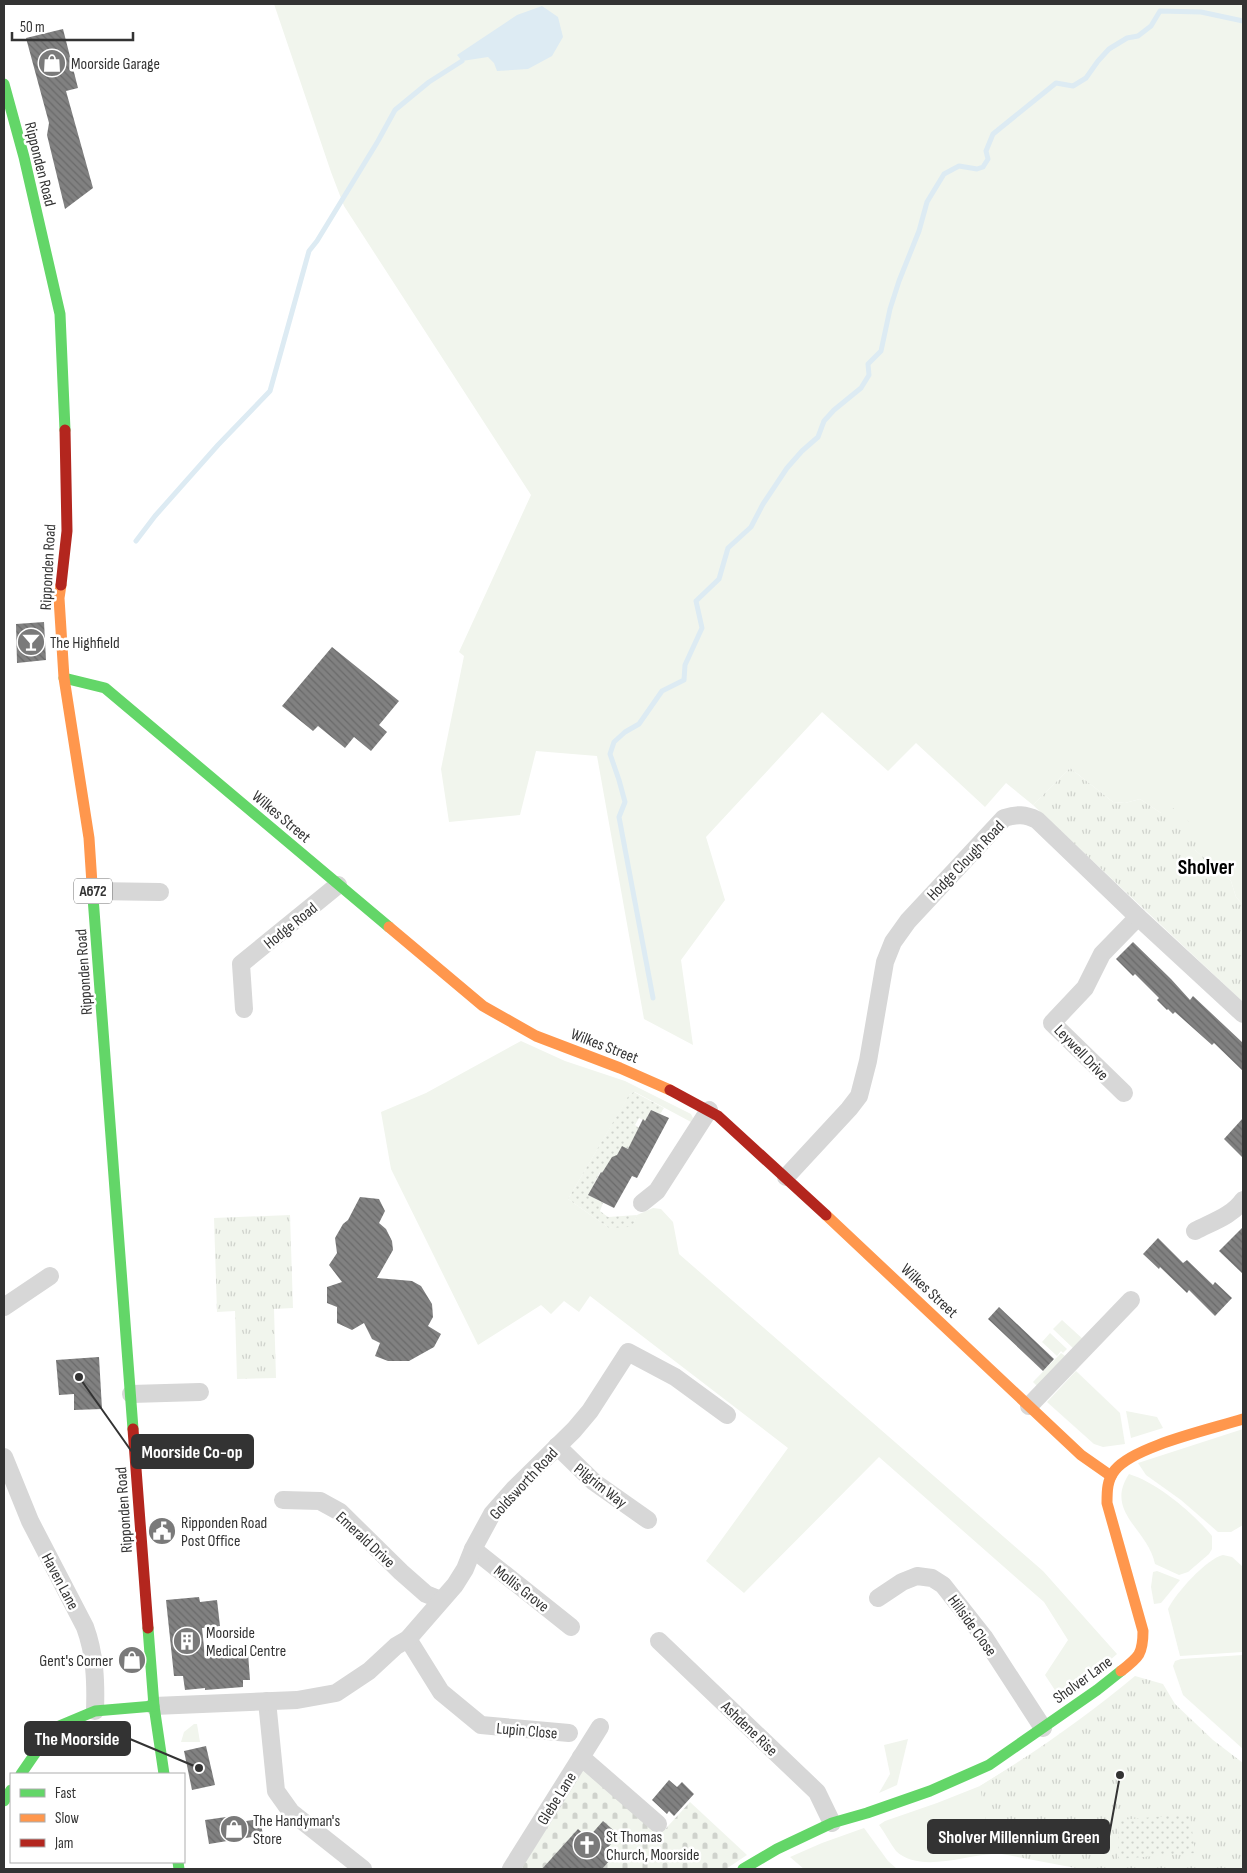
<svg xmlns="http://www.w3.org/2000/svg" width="1247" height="1873" viewBox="0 0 1247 1873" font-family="'Sofia Sans Condensed',sans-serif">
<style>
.grass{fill:#f1f5ed}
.cemetery{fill:url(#cemetery-stones)}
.park{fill:url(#park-tufts)}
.garden{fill:url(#garden-dots)}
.water{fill:#ddebf3}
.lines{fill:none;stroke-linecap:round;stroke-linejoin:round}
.stream{stroke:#ddebf3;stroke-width:5}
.building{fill:url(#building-back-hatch)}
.street{stroke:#d7d7d7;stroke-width:18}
.fast{stroke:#63d668;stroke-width:11}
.slow{stroke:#ff974d;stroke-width:11}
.jam{stroke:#b3261e;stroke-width:11}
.labels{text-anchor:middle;stroke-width:5;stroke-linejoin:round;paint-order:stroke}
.shield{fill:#fff;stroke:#707070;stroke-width:1}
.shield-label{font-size:15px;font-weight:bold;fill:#333}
.poi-label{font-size:16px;fill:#333;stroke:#fff;text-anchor:start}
.street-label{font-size:16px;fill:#333;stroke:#fff}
.district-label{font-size:21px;font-weight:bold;fill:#000;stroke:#fff}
.leader{fill:none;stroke:#333;stroke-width:2}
.callout-dot{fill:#333;stroke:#fff;stroke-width:2}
.callout{fill:#333;stroke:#333;stroke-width:2}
.callout-label{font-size:18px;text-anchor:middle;font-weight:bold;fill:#fff}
</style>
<defs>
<pattern id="cemetery-stones" width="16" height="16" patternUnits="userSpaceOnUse" patternTransform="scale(1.25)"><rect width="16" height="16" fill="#f1f5ed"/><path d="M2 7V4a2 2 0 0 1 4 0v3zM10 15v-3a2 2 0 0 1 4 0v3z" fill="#cfd2cc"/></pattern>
<pattern id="park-tufts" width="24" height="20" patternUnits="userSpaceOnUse" patternTransform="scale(1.25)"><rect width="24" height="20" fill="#f1f5ed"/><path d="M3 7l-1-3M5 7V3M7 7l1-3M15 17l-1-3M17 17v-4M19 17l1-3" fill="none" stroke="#cfd2cc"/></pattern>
<pattern id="garden-dots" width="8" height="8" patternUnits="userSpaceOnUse" patternTransform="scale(1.25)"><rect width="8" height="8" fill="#f1f5ed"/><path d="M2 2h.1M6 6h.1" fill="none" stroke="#cfd2cc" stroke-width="1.8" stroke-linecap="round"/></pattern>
<pattern id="building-back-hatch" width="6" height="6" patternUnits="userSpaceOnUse" patternTransform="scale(1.25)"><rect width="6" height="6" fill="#818181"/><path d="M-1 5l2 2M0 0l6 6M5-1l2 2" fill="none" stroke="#6a6a6a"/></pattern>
</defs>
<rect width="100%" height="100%" fill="#fff"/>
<g class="grass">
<polygon points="274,4 1243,4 1243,905 1236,897 1231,881 1195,850 1161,813 1140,799 1125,803 1113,802 1070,768 1033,805 1006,783 985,807 916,743 888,771 822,712 706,837 725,900 681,960 693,1045 644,1019 597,756 536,751 520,815 449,822 441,769 464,656 459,652 531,495 344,206 331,172"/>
<polygon points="521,1041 565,1061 625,1081 691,1114 693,1118 691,1122 635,1092 630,1094 568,1199 609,1228 634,1222 637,1215 653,1208 661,1209 673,1222 679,1254 1043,1571 1117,1654 1091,1677 1060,1698 1045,1675 1068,1640 1044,1602 879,1457 744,1593 706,1561 788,1448 590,1296 579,1312 564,1301 551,1314 541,1305 478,1345 391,1169 381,1112 426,1093"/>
<polygon points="1062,1320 1084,1340 1075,1350 1053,1329"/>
<polygon points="1050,1333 1067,1349 1063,1353 1061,1351 1057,1356 1042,1342"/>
<polygon points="1061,1353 1065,1356 1037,1386 1033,1382"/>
<polygon points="1076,1371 1120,1413 1125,1444 1103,1447 1094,1444 1047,1402"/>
<polygon points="1126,1411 1157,1417 1163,1428 1131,1438"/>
<polygon points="1243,1429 1243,1525 1231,1532 1218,1532 1181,1500 1146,1475 1138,1463"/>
<path d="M 1129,1474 C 1158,1483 1193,1513 1212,1536 L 1212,1549 L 1209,1554 L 1188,1572 L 1179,1575 L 1155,1564 C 1148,1529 1104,1512 1129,1474 Z"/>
<path d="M 1223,1555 L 1232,1557 L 1243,1567 L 1243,1652 L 1180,1656 L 1168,1609 C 1175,1594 1206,1559 1223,1555 Z"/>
<polygon points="1157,1571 1180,1580 1161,1603 1154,1604 1151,1587 1153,1572"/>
<polygon points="1243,1655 1243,1749 1183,1695 1173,1666 1175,1661 1181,1659"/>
<polygon points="194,1724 197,1724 200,1742 181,1742 184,1732"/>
<polygon points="908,1739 897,1785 879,1793 890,1774 884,1745"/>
<path d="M 1014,1765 L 1030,1855 C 1018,1855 1004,1853 992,1854 C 963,1856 919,1873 896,1851 C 890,1843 885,1833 879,1825 L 885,1821 L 937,1803 L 980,1786 Z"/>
<polygon points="864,1828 888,1861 897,1869 804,1869 790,1857 822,1843"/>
</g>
<polygon class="cemetery" points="584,1768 654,1831 658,1837 690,1802 747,1855 726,1869 517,1869"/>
<g class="park">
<polygon points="1070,768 1113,802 1125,803 1140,799 1161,813 1173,808 1188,821 1198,836 1195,850 1231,881 1236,897 1243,905 1243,1002 1033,805"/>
<polygon points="290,1215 293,1308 274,1309 276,1378 237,1379 235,1311 217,1312 214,1218"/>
<path d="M 1135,1676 L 1163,1684 L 1175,1704 L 1213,1740 L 1243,1763 L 1243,1869 L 1081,1869 L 991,1852 L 980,1786 C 1034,1753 1086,1717 1135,1676 Z"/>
</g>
<g class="garden">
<path d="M 634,1092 L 664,1108 L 660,1114 L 651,1110 L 645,1121 L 639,1118 L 635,1125 L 641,1129 L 628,1149 L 622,1147 L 618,1155 C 607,1159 611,1168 612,1178 L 600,1172 L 589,1195 L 603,1203 L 600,1211 L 608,1217 L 637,1215 L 634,1223 L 628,1227 L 609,1228 L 568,1199 L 629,1095 Z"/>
<polygon points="1190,1814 1195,1853 1118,1859 1119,1820"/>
</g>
<polygon class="water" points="542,6 558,17 563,37 552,56 528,69 497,71 494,63 488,57 462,61 457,55 517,15"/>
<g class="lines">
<g class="stream">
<polyline points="136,541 155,516 218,445 270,391 309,251 317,241 378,141 395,110 429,82 462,61"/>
<polyline points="653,998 619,817 625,802 619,780 610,754 614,742 625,732 639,724 662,691 684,680 685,665 702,628 696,601 719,579 728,548 751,527 763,504 787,468 802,451 818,437 824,421 834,410 861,388 869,375 868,364 881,351 890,309 899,281 919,231 927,202 944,174 959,166 977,169 983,167 988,159 986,151 993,134 1056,83 1073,86 1086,78 1098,61 1109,49 1127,38 1138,36 1151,26 1160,11 1201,12 1243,21"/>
</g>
</g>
<g class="building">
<polygon points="63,29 78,88 66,91 93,188 65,209 47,135 49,123 26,38"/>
<polygon points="44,622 46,660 17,663 16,624"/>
<polygon points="332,647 399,701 379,725 387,732 371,751 354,737 345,748 318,726 313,731 282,706"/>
<polygon points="1133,942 1171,979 1190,1000 1193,996 1243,1043 1243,1071 1214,1043 1212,1045 1175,1012 1173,1014 1168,1009 1167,1010 1157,1000 1159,998 1135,974 1133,976 1116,959"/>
<polygon points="651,1110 669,1118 637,1178 632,1176 614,1208 588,1195 601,1172 602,1173 612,1157 617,1155 622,1146 628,1149 643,1119 645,1121"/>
<polygon points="1243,1118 1243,1158 1224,1139"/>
<polygon points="360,1197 379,1199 385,1211 379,1223 386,1229 392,1241 393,1250 377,1278 412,1281 421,1286 432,1304 433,1317 428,1326 441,1334 434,1347 409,1361 388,1361 375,1356 380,1343 372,1339 364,1323 352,1330 337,1323 337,1307 327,1303 327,1287 342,1282 329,1265 337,1253 335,1238 343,1224 348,1220"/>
<polygon points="1243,1227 1243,1274 1219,1251"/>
<polygon points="1158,1238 1183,1263 1187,1260 1213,1285 1215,1282 1232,1298 1215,1316 1189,1290 1187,1293 1160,1267 1159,1269 1143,1254"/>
<polygon points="999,1307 1054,1359 1043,1371 988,1319"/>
<polygon points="99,1357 102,1409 74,1410 74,1394 59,1395 56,1360"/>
<polygon points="199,1597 200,1602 217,1600 220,1626 202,1628 205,1657 248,1653 250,1680 243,1680 243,1687 205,1690 205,1688 185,1690 183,1676 174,1676 166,1600"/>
<polygon points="206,1746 215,1785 192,1790 184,1751"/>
<polygon points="669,1780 677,1787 682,1782 694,1794 674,1816 669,1811 667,1814 652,1800"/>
<polygon points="233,1816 233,1823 260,1819 263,1835 209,1844 205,1820"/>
<polygon points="603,1821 619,1835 604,1852 611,1859 602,1869 542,1869 578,1829 588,1838"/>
</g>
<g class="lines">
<g class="street">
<polyline points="93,891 160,892"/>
<polyline points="244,1009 241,964 338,885"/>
<polyline points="1124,1093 1052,1023 1085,988 1102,954 1138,917"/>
<path d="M 786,1177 L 849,1109 L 859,1096 L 868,1061 L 885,962 L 893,942 L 908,921 L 1004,818 C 1017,814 1025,814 1037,820 L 1138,917 L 1243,1014"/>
<polyline points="642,1203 657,1191 709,1110"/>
<path d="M 1195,1231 C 1212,1222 1232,1216 1243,1200"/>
<polyline points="4,1307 50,1276"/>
<polyline points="131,1394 200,1392"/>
<polyline points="1029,1406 1131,1300"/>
<polyline points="557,1446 594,1482 648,1520"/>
<path d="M 4,1457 L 30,1521 L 85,1627 C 95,1654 96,1682 95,1711"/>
<polyline points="283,1500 320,1501 340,1512 401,1572 426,1594 441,1600"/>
<polyline points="473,1549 571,1627"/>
<polyline points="878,1598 902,1582 917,1576 932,1578 943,1585 984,1637 1043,1728"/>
<polyline points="408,1639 441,1692 481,1725 569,1733"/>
<polyline points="659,1641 817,1792 832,1823"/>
<polyline points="267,1701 276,1791 291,1812 363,1869"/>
<polyline points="154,1706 297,1700 336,1693 369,1671 396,1646 408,1639 455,1585 465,1569 473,1549 492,1514 514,1489 574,1430 590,1411 628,1352 675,1377 727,1415"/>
<polyline points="581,1757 658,1824"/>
<polyline points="511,1869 600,1727"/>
</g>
<g class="fast">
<polyline points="4,84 24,157 60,314 65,430"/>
<polyline points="64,678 105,688 389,927"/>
<polyline points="92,884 133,1429"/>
<polyline points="148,1628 154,1706 164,1774"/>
<polyline points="21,1774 52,1729 95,1711 154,1706"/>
<polyline points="4,1801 11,1790"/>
<polyline points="178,1862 179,1869"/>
<polyline points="743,1869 777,1849 832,1823 867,1813 930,1791 989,1765 1097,1690 1121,1671"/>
</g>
<g class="slow">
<polyline points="61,585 59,598 64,678 89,838 92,884"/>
<polyline points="389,927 483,1006 536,1036 620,1068 670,1090"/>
<polyline points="826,1215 1081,1455 1111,1476"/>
<path d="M 1121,1671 C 1139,1657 1143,1654 1143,1631 L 1107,1503 C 1107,1491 1107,1480 1115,1470 C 1134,1446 1212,1429 1243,1419"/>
</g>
<g class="jam">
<polyline points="61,585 67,531 65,430"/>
<polyline points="670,1090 718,1116 826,1215"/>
<polyline points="133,1429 148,1628"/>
</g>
</g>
<defs>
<symbol id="shop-disc" viewBox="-11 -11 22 22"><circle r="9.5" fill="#7a7a7a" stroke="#fff"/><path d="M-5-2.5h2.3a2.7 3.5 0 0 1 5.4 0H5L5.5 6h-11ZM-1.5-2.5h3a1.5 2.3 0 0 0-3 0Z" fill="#fff"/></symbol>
<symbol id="bar-disc" viewBox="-11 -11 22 22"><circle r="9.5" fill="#7a7a7a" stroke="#fff"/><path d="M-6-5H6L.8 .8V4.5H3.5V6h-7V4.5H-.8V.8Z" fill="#fff"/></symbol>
<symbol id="civic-disc" viewBox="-11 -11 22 22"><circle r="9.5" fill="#7a7a7a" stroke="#fff"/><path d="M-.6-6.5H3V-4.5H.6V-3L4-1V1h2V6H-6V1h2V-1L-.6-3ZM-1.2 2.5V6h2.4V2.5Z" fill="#fff"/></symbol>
<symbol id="building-disc" viewBox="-11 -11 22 22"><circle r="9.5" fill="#7a7a7a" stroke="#fff"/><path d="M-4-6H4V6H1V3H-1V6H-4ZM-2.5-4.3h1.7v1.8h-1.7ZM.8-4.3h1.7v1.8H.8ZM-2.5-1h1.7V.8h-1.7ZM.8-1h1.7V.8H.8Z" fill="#fff"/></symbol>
<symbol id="church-disc" viewBox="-11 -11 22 22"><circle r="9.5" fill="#7a7a7a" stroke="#fff"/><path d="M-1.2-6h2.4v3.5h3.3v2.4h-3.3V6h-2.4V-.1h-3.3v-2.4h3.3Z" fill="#fff"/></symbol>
</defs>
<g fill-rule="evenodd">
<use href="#shop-disc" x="36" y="47" width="32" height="32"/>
<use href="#bar-disc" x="15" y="626" width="32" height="32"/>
<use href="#civic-disc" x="146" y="1515" width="32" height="32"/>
<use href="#building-disc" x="171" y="1625" width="32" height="32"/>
<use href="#shop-disc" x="116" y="1644" width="32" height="32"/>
<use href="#shop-disc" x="218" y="1813" width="32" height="32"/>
<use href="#church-disc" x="571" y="1829" width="32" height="32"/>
</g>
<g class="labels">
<rect class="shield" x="74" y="878.5" width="38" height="25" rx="4"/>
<g class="shield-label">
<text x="93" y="896">A672</text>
</g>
<g class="poi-label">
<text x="71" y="69">Moorside Garage</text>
<text x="50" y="648">The Highfield</text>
<text x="181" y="1528">Ripponden Road<tspan x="181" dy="18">Post Office</tspan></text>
<text x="206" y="1638">Moorside<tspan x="206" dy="18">Medical Centre</tspan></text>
<text x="113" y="1666" text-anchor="end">Gent's Corner</text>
<text x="253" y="1826">The Handyman's<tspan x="253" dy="18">Store</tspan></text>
<text x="606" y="1842">St Thomas<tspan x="606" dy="18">Church, Moorside</tspan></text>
</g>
<g class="street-label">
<text transform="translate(41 164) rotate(76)" y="6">Ripponden Road</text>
<text transform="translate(47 567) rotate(-87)" y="6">Ripponden Road</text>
<text transform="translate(282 816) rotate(40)" y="6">Wilkes Street</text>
<text transform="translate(965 860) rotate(-46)" y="6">Hodge Clough Road</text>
<text transform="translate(290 925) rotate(-39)" y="6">Hodge Road</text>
<text transform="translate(83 972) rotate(-94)" y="6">Ripponden Road</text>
<text transform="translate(605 1045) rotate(21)" y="6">Wilkes Street</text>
<text transform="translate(1082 1052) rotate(46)" y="6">Leywell Drive</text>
<text transform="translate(930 1290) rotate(43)" y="6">Wilkes Street</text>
<text transform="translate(523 1483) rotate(-47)" y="6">Goldsworth Road</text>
<text transform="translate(601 1485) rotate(38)" y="6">Pilgrim Way</text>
<text transform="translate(123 1510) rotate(-94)" y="6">Ripponden Road</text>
<text transform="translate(366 1539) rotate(43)" y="6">Emerald Drive</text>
<text transform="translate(61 1581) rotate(62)" y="6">Haven Lane</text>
<text transform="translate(522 1588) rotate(38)" y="6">Mollis Grove</text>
<text transform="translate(973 1625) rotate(54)" y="6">Hillside Close</text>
<text transform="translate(1082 1679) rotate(-36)" y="6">Sholver Lane</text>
<text transform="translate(750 1728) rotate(44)" y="6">Ashdene Rise</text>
<text transform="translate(527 1730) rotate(5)" y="6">Lupin Close</text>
<text transform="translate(556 1798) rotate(-58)" y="6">Glebe Lane</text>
</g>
<g class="district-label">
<text x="1206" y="874">Sholver</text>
</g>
</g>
<path class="leader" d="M79 1377L132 1452M199 1768L130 1739M1120 1775L1109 1836"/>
<g class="callout-dot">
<circle cx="79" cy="1377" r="5"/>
<circle cx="199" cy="1768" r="5"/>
<circle cx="1120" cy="1775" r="5"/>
</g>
<g class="callout">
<rect x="132" y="1435" width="121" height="33" rx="5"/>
<rect x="25" y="1722" width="105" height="33" rx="5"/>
<rect x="928" y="1820" width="181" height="33" rx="5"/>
</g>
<g class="callout-label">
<text x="192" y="1458">Moorside Co-op</text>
<text x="77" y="1745">The Moorside</text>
<text x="1019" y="1843">Sholver Millennium Green</text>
</g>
<rect width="1247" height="1873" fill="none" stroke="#333333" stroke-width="10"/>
<rect x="10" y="1773" width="175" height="90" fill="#ffffff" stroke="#adadad"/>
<rect x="20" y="1789" width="25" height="8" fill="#63d668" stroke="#adadad"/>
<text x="55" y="1798" font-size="15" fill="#333333">Fast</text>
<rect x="20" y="1814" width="25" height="8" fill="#ff974d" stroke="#adadad"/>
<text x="55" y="1823" font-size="15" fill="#333333">Slow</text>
<rect x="20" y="1839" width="25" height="8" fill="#b3261e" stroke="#adadad"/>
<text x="55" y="1848" font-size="15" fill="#333333">Jam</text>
<path d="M12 32v8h121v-8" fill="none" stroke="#333333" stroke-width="2.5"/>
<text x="20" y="32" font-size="15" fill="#333333" stroke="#ffffff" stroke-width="4" paint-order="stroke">50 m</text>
</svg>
